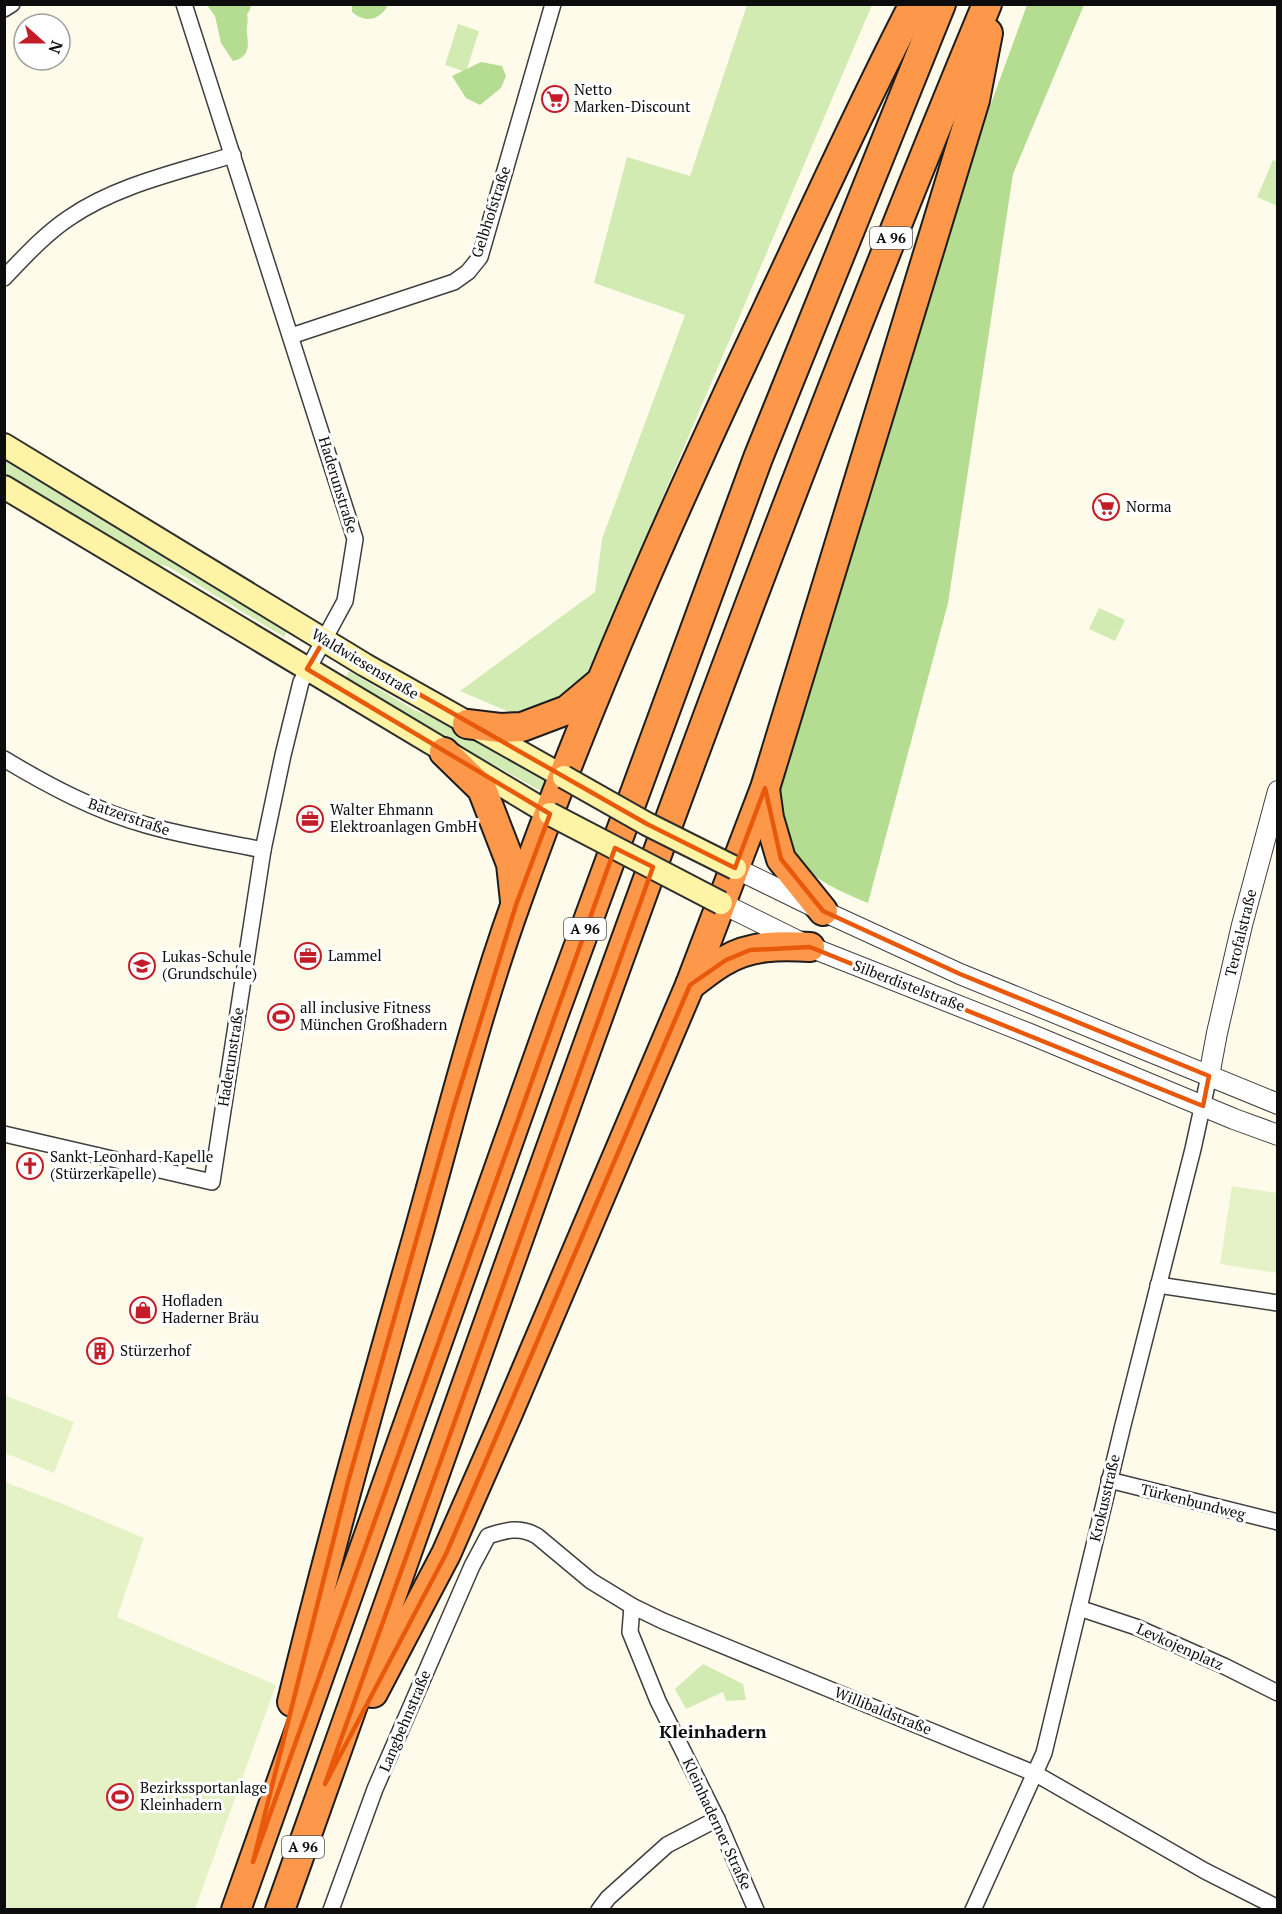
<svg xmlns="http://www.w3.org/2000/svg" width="1282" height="1914" viewBox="0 0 1282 1914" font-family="'PT Serif',serif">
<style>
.green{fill:#d2ebb3}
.forest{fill:#b5dd91}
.pitch{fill:#e4f2c5}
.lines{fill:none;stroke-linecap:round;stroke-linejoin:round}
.minor-casing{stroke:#3f3f3f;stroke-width:18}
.tertiary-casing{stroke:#3f3f3f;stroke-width:22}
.secondary-casing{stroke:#2e2e2e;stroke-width:26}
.motorway-casing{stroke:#1d1d1d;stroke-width:32}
.minor{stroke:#fff;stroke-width:15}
.tertiary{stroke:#fff;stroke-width:20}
.secondary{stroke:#fff3a6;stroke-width:22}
.motorway{stroke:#fd984b;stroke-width:28}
.secondary-bridge-casing{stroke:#2e2e2e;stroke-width:26;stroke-linecap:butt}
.secondary-bridge{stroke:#fff3a6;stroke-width:22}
.marked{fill:none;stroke:#e8590c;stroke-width:4.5;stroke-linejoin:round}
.labels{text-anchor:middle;stroke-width:6;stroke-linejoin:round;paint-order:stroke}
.shield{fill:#fff;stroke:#555;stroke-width:1.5}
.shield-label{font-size:14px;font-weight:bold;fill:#0c0c0c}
.poi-label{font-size:15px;fill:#0c0c0c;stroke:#fff;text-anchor:start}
.street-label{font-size:15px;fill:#0c0c0c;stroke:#fff}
.quarter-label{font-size:18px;font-weight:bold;fill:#0c0c0c;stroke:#fff}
</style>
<rect width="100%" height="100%" fill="#fffbeb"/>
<g class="green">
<polygon points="747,5 872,5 579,694 512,713 460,691 595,592 602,539 685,315 594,283 627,157 690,176"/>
<polygon points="458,24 479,31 466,72 445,65"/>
<polygon points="1273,160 1277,162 1277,206 1257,197"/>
<polygon points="4,453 290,627 284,637 167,566 150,564 5,477"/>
<polygon points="1099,608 1125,620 1115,641 1089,629"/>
<polygon points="349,671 414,710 454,725 554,780 548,795 431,730 346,677"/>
<polygon points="703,1664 743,1684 746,1700 726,1701 723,1692 686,1709 675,1689"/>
</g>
<g class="forest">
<path d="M 207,5 L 251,5 L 250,10 L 247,14 C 249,23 246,26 247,34 C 249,47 249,57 233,61 L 221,43 L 215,16 Z"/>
<path d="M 352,5 L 386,5 L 387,7 C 378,21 364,23 352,12 Z"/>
<path d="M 1027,5 L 1084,5 L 1013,174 L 948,603 L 868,903 C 794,872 790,862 780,783 L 989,109 Z"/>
<polygon points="481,62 502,66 506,76 501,88 480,105 466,98 452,76"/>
</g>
<g class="pitch">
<polygon points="1232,1186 1277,1193 1277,1273 1220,1264"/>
<polygon points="4,1395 74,1422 54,1473 5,1453"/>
<polygon points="5,1482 63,1504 144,1538 117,1617 276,1685 195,1909 5,1909"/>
</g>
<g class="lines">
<defs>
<g id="minor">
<polyline points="4,9 12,4"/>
<path d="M 4,278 C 24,257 45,234 69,218 C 117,185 178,172 233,155"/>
<polyline points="291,336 454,282 468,272 480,257 553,4"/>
<path d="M 4,759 C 49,786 96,811 146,825 C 184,836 224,842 263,850"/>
<polyline points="4,1134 212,1182 263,850 283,755 301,682 345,601 355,539 184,4"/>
<polyline points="1158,1285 1278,1303"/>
<polyline points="1109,1480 1278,1522"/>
<polyline points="632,1606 630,1632 658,1701 717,1819 756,1910"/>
<polyline points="1079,1608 1136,1627 1224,1666 1278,1693"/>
<path d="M 331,1910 L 375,1789 L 472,1566 L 488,1536 C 506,1530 520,1526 537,1536 L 591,1581 L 632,1606 L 663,1621 L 1036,1774 L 1205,1871 L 1278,1908"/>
<polyline points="599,1910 608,1898 667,1845 717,1819"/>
<polyline points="973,1910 1044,1753 1123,1425 1193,1149 1209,1076"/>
</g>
<g id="tertiary">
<polyline points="735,868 823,911 960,974 1278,1104"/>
<polyline points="721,903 810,947 1030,1034 1234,1119 1278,1135"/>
<polyline points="1209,1076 1217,1033 1242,925 1278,791"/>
</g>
<g id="secondary">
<polyline points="4,445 365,665 564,777"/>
<polyline points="4,487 550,814"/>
</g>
<g id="motorway">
<polyline points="467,724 500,728 522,727 567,710 598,684"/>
<polyline points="444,752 482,789 511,864 515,901"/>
<polyline points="765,789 769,818 781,859 823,911"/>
<path d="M 690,985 C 701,977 712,968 724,961 C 750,945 781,945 810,947"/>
<polyline points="373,1693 446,1554 508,1413 690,985 765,788 975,100 988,33"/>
<path d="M 292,1702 C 330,1545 374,1390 418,1235 C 449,1124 477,1012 516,903 C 588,700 676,503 768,308 C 816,206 862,104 914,4"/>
<polyline points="236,1910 553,1016 758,458 941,4"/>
<path d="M 280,1910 C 508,1272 726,630 987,4"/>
</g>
</defs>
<use href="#minor" class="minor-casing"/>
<use href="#tertiary" class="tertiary-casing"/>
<use href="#secondary" class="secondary-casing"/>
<use href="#motorway" class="motorway-casing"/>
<use href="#minor" class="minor"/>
<use href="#tertiary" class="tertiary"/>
<use href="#secondary" class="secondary"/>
<use href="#motorway" class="motorway"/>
<defs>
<g id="secondary-bridge">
<polyline points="564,777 647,824 735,868"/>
<polyline points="550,814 721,903"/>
</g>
</defs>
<use href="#secondary-bridge" class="secondary-bridge-casing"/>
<use href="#secondary-bridge" class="secondary-bridge"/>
</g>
<path class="marked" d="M 324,640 L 647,824 L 735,868 L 765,788 L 781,859 L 823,911 L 960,974 L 1209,1076 L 1203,1106 L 810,947 L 750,950 L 726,960 L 690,985 L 446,1554 L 325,1784 L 653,867 L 615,848 L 253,1862 L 348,1482 L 453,1110 L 516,905 L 550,814 L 307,669 Z"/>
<defs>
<symbol id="supermarket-ring" viewBox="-11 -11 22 22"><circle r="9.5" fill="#fff" stroke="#c31d29" stroke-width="1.5"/><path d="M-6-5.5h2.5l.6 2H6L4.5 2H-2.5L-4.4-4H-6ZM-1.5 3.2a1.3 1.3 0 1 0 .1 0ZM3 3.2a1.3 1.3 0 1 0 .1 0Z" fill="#c31d29"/></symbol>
<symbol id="office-ring" viewBox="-11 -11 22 22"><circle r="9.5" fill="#fff" stroke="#c31d29" stroke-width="1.5"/><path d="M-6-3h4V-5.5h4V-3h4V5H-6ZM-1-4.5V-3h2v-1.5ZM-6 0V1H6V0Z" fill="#c31d29"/></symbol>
<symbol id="school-ring" viewBox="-11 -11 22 22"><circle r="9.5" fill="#fff" stroke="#c31d29" stroke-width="1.5"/><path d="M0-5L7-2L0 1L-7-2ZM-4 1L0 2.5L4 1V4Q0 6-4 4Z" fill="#c31d29"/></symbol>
<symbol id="stadium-ring" viewBox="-11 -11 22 22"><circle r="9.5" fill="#fff" stroke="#c31d29" stroke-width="1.5"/><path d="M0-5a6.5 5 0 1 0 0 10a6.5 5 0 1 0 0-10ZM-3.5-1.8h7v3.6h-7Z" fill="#c31d29"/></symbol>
<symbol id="church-ring" viewBox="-11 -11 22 22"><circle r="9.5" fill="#fff" stroke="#c31d29" stroke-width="1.5"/><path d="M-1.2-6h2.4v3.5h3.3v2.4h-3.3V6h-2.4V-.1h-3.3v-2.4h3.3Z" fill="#c31d29"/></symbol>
<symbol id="shop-ring" viewBox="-11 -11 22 22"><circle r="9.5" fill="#fff" stroke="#c31d29" stroke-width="1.5"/><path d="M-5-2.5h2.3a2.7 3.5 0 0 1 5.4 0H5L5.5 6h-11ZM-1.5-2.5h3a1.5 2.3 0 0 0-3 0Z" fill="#c31d29"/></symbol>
<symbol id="building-ring" viewBox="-11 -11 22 22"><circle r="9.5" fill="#fff" stroke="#c31d29" stroke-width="1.5"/><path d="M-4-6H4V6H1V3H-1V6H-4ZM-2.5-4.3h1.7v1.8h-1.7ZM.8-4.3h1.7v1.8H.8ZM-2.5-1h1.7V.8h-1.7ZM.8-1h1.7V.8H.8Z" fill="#c31d29"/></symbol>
</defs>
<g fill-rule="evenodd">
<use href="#supermarket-ring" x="540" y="84" width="30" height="30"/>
<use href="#supermarket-ring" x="1091" y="492" width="30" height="30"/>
<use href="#office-ring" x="295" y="804" width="30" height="30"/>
<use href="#office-ring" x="293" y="941" width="30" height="30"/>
<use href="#school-ring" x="127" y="951" width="30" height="30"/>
<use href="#stadium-ring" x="266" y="1002" width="30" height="30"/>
<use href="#church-ring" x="15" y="1151" width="30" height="30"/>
<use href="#shop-ring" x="128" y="1295" width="30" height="30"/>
<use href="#building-ring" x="85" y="1336" width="30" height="30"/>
<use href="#stadium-ring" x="105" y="1782" width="30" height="30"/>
</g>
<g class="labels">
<g class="shield">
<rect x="870" y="227" width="42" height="22" rx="4.5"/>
<rect x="564" y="918" width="42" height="22" rx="4.5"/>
<rect x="282" y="1836" width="42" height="22" rx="4.5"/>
</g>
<g class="shield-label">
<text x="891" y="243">A 96</text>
<text x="585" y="934">A 96</text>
<text x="303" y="1852">A 96</text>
</g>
<g class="poi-label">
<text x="574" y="95">Netto<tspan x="574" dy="17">Marken-Discount</tspan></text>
<text x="1126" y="512">Norma</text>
<text x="330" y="815">Walter Ehmann<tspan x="330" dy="17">Elektroanlagen GmbH</tspan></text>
<text x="328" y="961">Lammel</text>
<text x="162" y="962">Lukas-Schule<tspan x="162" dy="17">(Grundschule)</tspan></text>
<text x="300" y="1013">all inclusive Fitness<tspan x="300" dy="17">München Großhadern</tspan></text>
<text x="50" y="1162">Sankt-Leonhard-Kapelle<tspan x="50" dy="17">(Stürzerkapelle)</tspan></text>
<text x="162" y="1306">Hofladen<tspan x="162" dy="17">Haderner Bräu</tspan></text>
<text x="120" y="1356">Stürzerhof</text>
<text x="140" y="1793">Bezirkssportanlage<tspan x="140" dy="17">Kleinhadern</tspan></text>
</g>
<g class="street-label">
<text transform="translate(491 212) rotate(-72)" y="5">Gelbhofstraße</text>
<text transform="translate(338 485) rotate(73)" y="5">Haderunstraße</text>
<text transform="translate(365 664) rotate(31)" y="5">Waldwiesenstraße</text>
<text transform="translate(129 817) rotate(19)" y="5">Batzerstraße</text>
<text transform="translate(1241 933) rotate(-76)" y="5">Terofalstraße</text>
<text transform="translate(909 986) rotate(21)" y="5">Silberdistelstraße</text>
<text transform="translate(231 1057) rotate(-81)" y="5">Haderunstraße</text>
<text transform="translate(1105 1498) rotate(-77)" y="5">Krokusstraße</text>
<text transform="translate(1193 1502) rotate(14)" y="5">Türkenbundweg</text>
<text transform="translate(1180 1647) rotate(24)" y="5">Levkojenplatz</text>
<text transform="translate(883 1711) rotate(22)" y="5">Willibaldstraße</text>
<text transform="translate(405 1721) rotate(-67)" y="5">Langbehnstraße</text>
<text transform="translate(717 1824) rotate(65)" y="5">Kleinhaderner Straße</text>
</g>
<g class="quarter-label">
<text x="713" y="1738">Kleinhadern</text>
</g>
</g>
<rect width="1282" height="1914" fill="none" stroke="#0c0c0c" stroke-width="12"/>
<g transform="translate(42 42) rotate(111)"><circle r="28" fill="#ffffff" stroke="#9e9e9e" stroke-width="1.5"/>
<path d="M0-4.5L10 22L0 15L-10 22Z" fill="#c31d29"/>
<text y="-9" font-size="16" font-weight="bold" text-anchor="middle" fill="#0c0c0c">N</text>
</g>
</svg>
